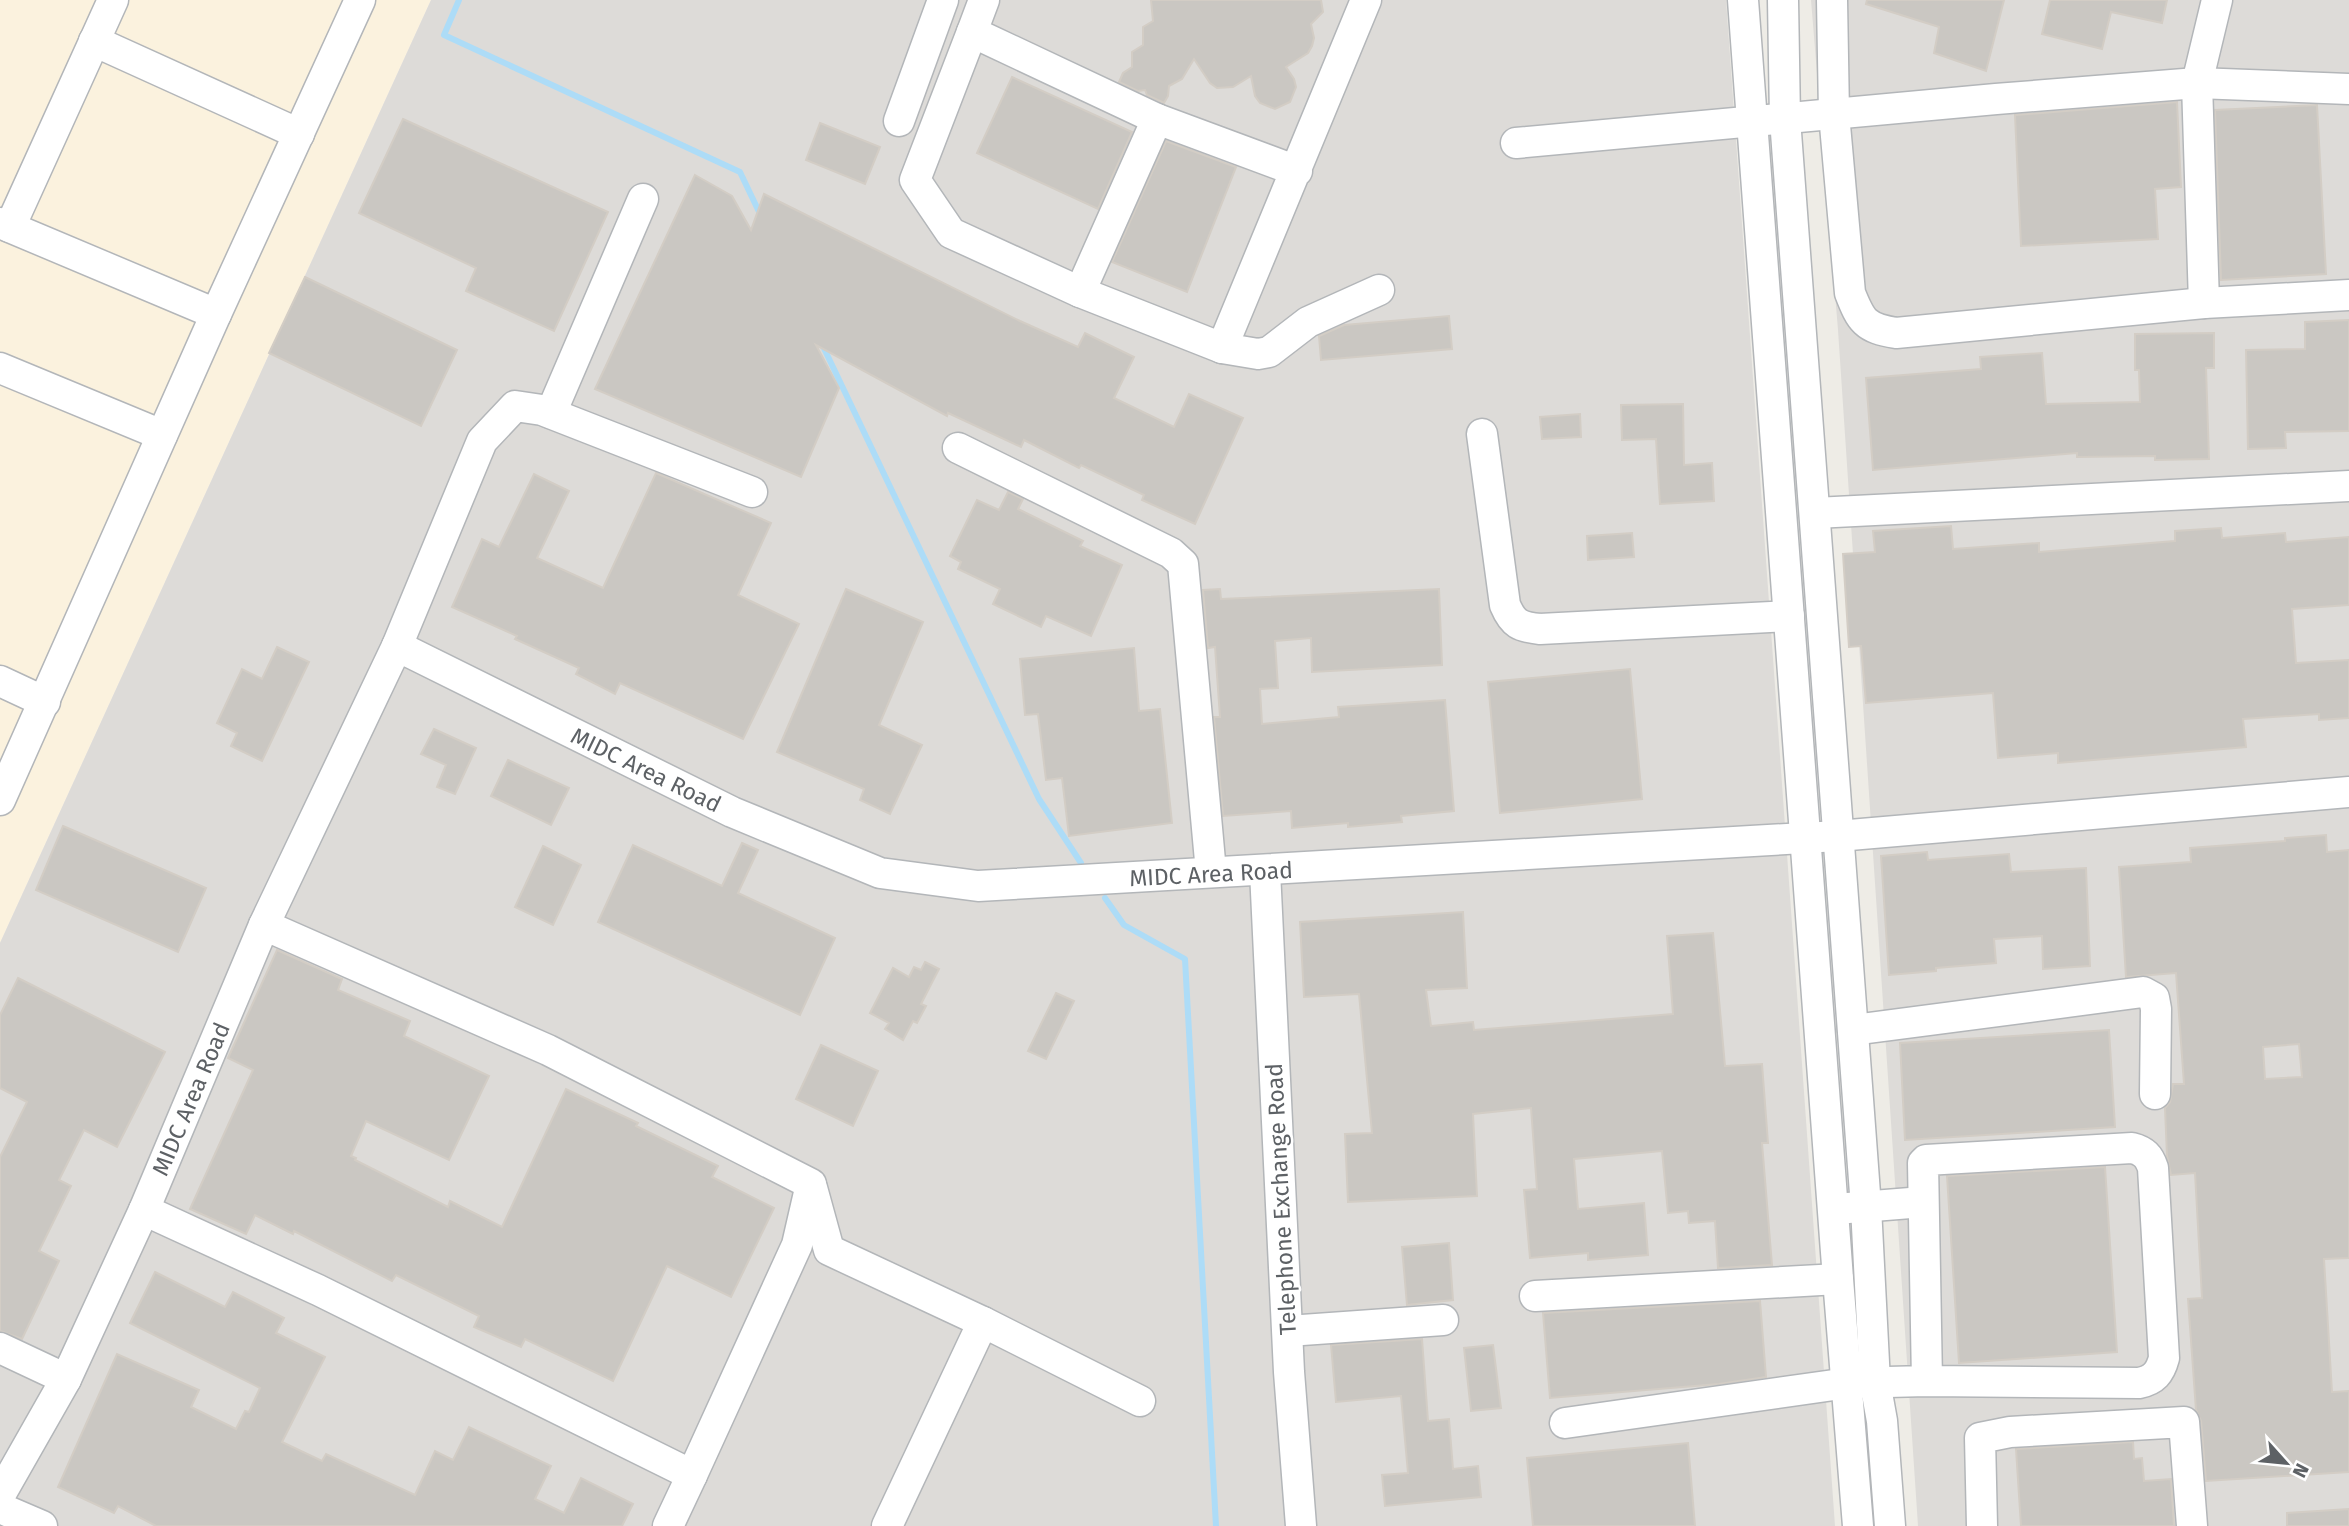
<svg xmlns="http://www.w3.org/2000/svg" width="2349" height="1526" viewBox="0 0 2349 1526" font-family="'Fira Sans',sans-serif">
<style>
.commercial{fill:#fbf2de}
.industrial{fill:#dddbd8}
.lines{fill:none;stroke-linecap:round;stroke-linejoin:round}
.stream{stroke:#addcf7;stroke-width:6}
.building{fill:#cac7c2;stroke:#d3cdc5;stroke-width:2;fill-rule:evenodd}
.minor-casing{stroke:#b3b6b9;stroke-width:33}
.minor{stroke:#fff;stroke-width:30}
.labels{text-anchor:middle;stroke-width:5;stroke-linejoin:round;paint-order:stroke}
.street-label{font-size:23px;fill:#5d6165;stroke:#fff}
</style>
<rect width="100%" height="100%" fill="#eeece6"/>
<polygon class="commercial" points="0,0 431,0 0,943"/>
<g class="industrial">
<polygon points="431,0 1726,0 1835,1526 0,1526 0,943"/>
<polygon points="1811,0 2349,0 2349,1526 1918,1526 1838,330"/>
</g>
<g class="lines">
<g class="stream">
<polyline points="459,0 444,35 740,172 761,216"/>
<polyline points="821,342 1039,799 1081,863"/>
<polyline points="1105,898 1124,925 1185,959 1216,1526"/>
</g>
</g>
<g class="building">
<polygon points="1151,0 1321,0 1323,12 1311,24 1314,38 1312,46 1308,53 1286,67 1294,79 1296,87 1290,102 1275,109 1260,103 1255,96 1251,76 1233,87 1217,88 1210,83 1194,59 1182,79 1169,86 1168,96 1164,103 1147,95 1145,90 1138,91 1119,82 1123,73 1132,67 1132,52 1143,45 1143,27 1153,21"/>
<polygon points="1867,0 2004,0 1986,71 1934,53 1939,27 1866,4"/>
<polygon points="2050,0 2167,0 2162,23 2111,12 2102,49 2042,34"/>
<polygon points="1012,77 1132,132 1098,209 977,153"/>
<polygon points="2177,102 2181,187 2155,189 2158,239 2021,246 2015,115"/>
<polygon points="2317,105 2326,274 2221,280 2215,110"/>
<polygon points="403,119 608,212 554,331 466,291 476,268 359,213"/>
<polygon points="820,123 880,147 865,184 806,160"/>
<polygon points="1166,141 1236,167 1187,292 1112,262"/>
<polygon points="695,175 732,196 751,230 764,194 1020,321 1078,347 1085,333 1134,357 1114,398 1174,427 1189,394 1243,418 1195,524 1142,500 1144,495 1081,465 1079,468 1024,440 1021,447 948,413 947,416 816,345 839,388 801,477 595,389"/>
<polygon points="305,277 457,350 421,426 269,353"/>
<polygon points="1449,316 1452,349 1321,360 1319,336 1344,325"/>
<polygon points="2349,320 2349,431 2285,432 2286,448 2248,449 2246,350 2305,349 2305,322"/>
<polygon points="2214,333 2214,368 2206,368 2209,459 2155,460 2155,456 2077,457 2077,453 1873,470 1866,378 1981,369 1980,357 2042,353 2046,404 2140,402 2139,370 2135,370 2135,334"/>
<polygon points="1683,404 1684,465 1712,463 1714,501 1660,504 1656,439 1622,440 1621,405"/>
<polygon points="1580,414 1581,437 1542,439 1540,417"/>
<polygon points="656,473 771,523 738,595 799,624 743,739 620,683 615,694 576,674 579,668 515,639 517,636 452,607 482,539 499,547 534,474 569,491 537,558 603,588"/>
<polygon points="1008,492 1023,499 1018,509 1083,541 1080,546 1122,565 1091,636 1046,616 1041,627 993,604 1000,589 958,569 961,562 950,556 977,500 999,510"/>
<polygon points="1951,526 1953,549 2039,543 2039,552 2175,541 2175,531 2221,528 2222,538 2285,533 2286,542 2349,537 2349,605 2292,609 2296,663 2349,660 2349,718 2319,720 2319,714 2243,719 2246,747 2058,763 2058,753 1998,758 1993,693 1866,703 1861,646 1849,647 1843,554 1875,552 1873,531"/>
<polygon points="1632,533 1634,557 1588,560 1587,536"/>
<polygon points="846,589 923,622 879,725 922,745 890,814 860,800 864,789 777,752"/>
<polygon points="1220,589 1221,599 1439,589 1442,665 1312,672 1311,638 1275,641 1278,688 1260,689 1262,724 1339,717 1338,707 1445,700 1454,811 1401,816 1402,822 1348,827 1348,823 1292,828 1291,811 1223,816 1214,717 1220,717 1215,647 1208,648 1203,590"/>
<polygon points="277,647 309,662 262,761 231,746 237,733 217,723 242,669 262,679"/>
<polygon points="1134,648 1139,711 1160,709 1172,823 1069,836 1062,778 1046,780 1038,714 1025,715 1020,659"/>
<polygon points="1630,669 1642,799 1500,813 1488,682"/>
<polygon points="434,729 476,748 455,794 437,787 446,765 421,754"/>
<polygon points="508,760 569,788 551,825 491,796"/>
<polygon points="63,826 206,888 178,952 36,890"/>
<path d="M 2326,835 L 2327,852 L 2349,850 L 2349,1258 L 2324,1259 L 2332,1392 L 2349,1391 L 2349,1472 L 2206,1481 L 2201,1421 L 2196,1410 L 2188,1299 L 2202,1298 L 2195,1173 L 2171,1175 L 2167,1156 L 2165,1108 L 2170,1102 L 2173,1084 L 2184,1084 L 2176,973 L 2126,977 L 2119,867 L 2191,862 L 2190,848 L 2285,841 L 2285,838 ZM 2299,1044 L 2302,1077 L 2265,1079 L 2263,1047 Z"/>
<polygon points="742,843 758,850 738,893 835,938 800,1015 598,922 633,845 722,886"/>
<polygon points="543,846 581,865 553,925 515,907"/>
<polygon points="1927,852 1928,860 2009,854 2011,872 2086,868 2090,966 2043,969 2042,936 1994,939 1996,963 1936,968 1936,971 1889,975 1881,856"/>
<polygon points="1463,912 1467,988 1426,990 1431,1026 1473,1022 1474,1030 1673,1014 1667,936 1713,933 1725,1066 1762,1064 1768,1143 1762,1143 1772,1265 1718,1268 1715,1221 1689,1223 1688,1211 1668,1213 1662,1151 1574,1159 1578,1209 1644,1203 1648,1255 1588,1260 1588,1253 1530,1258 1524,1190 1537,1189 1531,1108 1473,1114 1477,1196 1348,1202 1345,1134 1372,1133 1359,994 1304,997 1300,922"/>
<polygon points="277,950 342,979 338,990 410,1021 404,1036 489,1076 449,1160 366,1121 351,1156 356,1158 355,1160 448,1207 450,1201 502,1227 566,1089 638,1123 636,1126 718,1166 712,1177 774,1208 731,1297 667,1266 613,1381 525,1339 521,1347 474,1327 479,1316 396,1275 392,1281 294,1231 293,1234 255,1215 246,1234 190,1209 253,1070 228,1058"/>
<polygon points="925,962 939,969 921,1004 926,1006 917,1023 913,1021 903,1040 885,1029 889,1023 870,1013 893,968 909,977 914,967 921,970"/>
<polygon points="18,978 165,1052 117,1147 84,1130 59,1180 71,1186 39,1251 59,1261 22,1339 0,1331 0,1157 27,1102 0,1088 0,1015"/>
<polygon points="1056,993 1074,1001 1046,1059 1028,1051"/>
<polygon points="2109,1030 2115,1127 1905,1140 1900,1043"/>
<polygon points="821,1045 878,1071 853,1126 796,1099"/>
<polygon points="2105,1167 2117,1352 1959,1363 1947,1176"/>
<polygon points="1449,1243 1453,1300 1407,1305 1402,1247"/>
<polygon points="155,1272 225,1307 233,1292 284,1318 276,1333 325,1357 282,1442 322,1461 326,1454 415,1495 435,1451 453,1460 469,1427 551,1466 535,1499 564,1513 581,1478 633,1504 622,1526 156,1526 118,1506 114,1513 58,1487 117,1354 199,1390 191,1407 236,1429 245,1411 249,1412 260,1388 130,1323"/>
<polygon points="1760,1301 1766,1377 1719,1384 1550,1398 1543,1313"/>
<polygon points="1422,1339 1428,1421 1449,1419 1453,1469 1478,1466 1481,1497 1385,1506 1382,1475 1408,1473 1401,1396 1336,1402 1331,1345"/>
<polygon points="1493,1345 1501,1408 1471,1411 1464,1348"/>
<polygon points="2133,1442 2134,1459 2142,1458 2144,1481 2171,1479 2174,1526 2021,1526 2016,1449"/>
<polygon points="1688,1443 1695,1526 1533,1526 1527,1458"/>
<polygon points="2349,1509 2349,1526 2287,1526 2287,1513"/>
</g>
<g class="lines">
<defs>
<g id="minor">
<polyline points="984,0 972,32 1157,119"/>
<polyline points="1743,0 1838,1279 1858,1526"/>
<polyline points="1783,0 1785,119 1866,1207 1875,1382 1882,1421 1890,1526"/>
<path d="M 1832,0 L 1834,114 L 1850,293 C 1861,321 1865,328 1896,333 L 2204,303 L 2349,295"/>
<polyline points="972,32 915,180 951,233 1080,292"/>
<polyline points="94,41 299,134"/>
<polyline points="899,121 943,0"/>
<polyline points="1516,143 1996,99 2197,83 2349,89"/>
<path d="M 1297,171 L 1157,119 L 1080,292 L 1222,348 C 1271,232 1319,116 1366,0"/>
<polyline points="0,223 216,314 360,0"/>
<polyline points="10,227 113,0"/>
<polyline points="2204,303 2197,83 2217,0"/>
<polyline points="1222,348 1258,354 1269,352 1308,322 1379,290"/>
<polyline points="0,368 162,435"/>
<polyline points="551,413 643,199"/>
<path d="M 1482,434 L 1505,605 C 1513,624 1520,627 1540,629 L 1789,616"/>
<polyline points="958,448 1171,553 1183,564 1211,872"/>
<polyline points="1815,513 2349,486"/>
<polyline points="397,646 482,441 515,406 542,410 752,492"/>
<polyline points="0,681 45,702"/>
<polyline points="0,800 216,314"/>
<polyline points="1265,871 1289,1372 1301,1526"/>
<polyline points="1853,1030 2143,992 2154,998 2156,1009 2155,1094"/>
<polyline points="812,1188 829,1250 983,1322 1140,1401"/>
<polyline points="1848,1208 1923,1202"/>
<polyline points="144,1210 318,1290 692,1475 797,1245 811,1184 548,1050 264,925"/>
<polyline points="1535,1296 1838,1279"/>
<polyline points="1288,1331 1443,1320"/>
<polyline points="0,1348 66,1379"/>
<path d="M 1565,1423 L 1848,1383 L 1927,1381 L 2139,1383 C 2154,1380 2160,1373 2164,1358 L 2153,1168 C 2149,1156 2144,1151 2132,1148 L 1926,1160 L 1923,1163 L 1927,1381"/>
<polyline points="0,1495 66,1379 144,1210 264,925 397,646 732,812 880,873 978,886 1838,836 2349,792"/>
<polyline points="0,1508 42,1526"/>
<polyline points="668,1526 692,1475"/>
<polyline points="887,1526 983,1322"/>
<polyline points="1982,1526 1980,1438 2010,1432 2184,1422 2192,1526"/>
</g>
</defs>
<use href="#minor" class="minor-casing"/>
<use href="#minor" class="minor"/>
</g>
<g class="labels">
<g class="street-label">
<text transform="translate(646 770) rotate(26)" y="8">MIDC Area Road</text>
<text transform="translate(1211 874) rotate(-3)" y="8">MIDC Area Road</text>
<text transform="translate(191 1099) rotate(-67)" y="8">MIDC Area Road</text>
<text transform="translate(1281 1199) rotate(-93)" y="8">Telephone Exchange Road</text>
</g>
</g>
<g transform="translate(2286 1463) rotate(117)" stroke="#ffffff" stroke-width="5" paint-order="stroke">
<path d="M0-5L12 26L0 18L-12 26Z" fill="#5d6165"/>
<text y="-10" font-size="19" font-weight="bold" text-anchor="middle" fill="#5d6165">N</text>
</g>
</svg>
